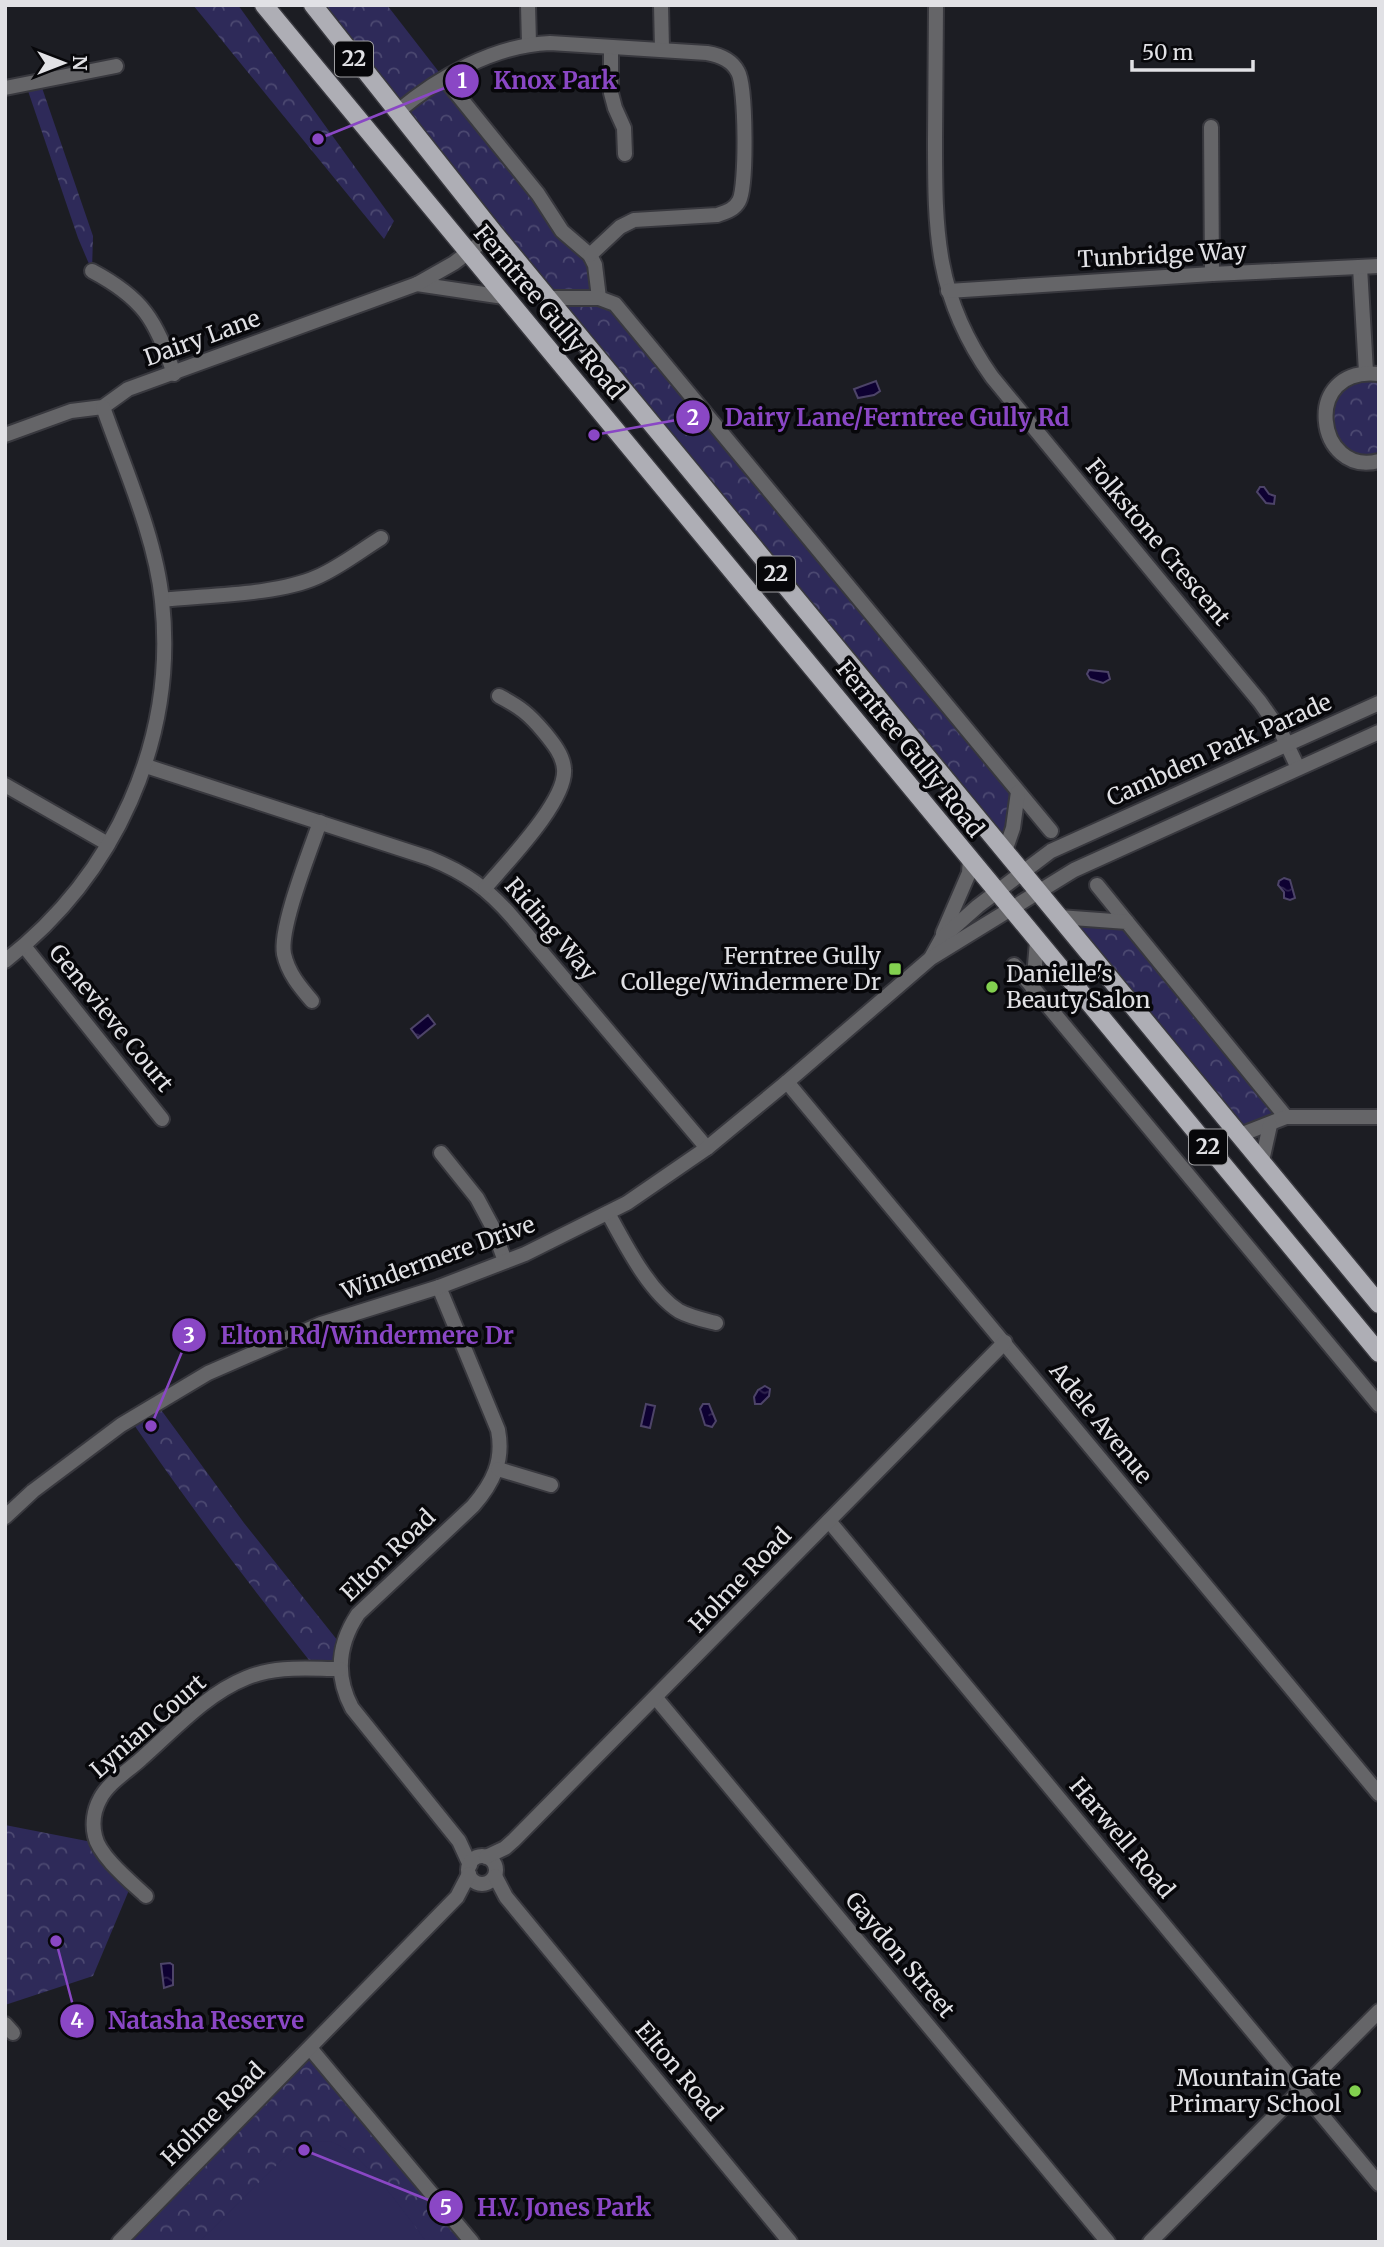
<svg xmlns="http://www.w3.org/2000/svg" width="1384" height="2247" viewBox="0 0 1384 2247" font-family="Merriweather,serif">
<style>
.park{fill:url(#park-crowns)}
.pitch{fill:#2e2a59}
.water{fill:url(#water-ripples);stroke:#4d4468;stroke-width:2}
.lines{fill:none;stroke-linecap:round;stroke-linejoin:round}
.street-casing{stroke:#38383e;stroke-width:18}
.primary-casing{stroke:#38383e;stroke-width:21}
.street{stroke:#656568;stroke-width:14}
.primary{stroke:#aeaeb5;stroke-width:18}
.poi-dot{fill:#82d04f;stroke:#07070a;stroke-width:2.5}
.labels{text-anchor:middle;stroke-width:7;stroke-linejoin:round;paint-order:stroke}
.shield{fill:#07070a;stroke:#a0a0a3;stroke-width:2}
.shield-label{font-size:21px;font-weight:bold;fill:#e1e1e5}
.street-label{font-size:23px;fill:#e1e1e5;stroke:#07070a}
.poi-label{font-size:23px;fill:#e1e1e5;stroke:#07070a;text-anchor:end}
.leader{fill:none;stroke:#8a47c5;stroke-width:2.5}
.callout-dot{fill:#8a47c5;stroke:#07070a;stroke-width:2.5}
.mark-label{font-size:21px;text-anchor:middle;font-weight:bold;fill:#fff}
.callout-label{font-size:24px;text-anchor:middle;font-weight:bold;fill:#8a47c5;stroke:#07070a;stroke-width:7;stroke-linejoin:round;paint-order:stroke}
</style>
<defs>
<pattern id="park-crowns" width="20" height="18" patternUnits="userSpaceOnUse" patternTransform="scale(1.75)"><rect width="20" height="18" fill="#2e2a59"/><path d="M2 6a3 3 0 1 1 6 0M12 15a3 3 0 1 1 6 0" fill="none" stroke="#4c4971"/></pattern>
<pattern id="water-ripples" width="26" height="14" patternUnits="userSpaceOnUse" patternTransform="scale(1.75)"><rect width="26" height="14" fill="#0e0132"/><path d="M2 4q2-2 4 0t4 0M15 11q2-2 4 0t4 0" fill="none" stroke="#312650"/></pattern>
</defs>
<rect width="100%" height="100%" fill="#1c1d23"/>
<g class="park">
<polygon points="193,5 238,5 394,221 384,239"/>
<polygon points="315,5 387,5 449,85 585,250 607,299 1018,792 1005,851"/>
<polygon points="40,82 93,236 92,271 78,238 26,85"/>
<polygon points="1379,374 1379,461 1335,447 1325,407 1342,382"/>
<polygon points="1059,917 1127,922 1286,1117 1240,1135"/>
<path d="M 156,1403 L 244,1523 L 342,1646 L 340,1661 L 316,1669 C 251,1587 189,1505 130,1419 Z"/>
<polygon points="5,1825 97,1843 132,1883 93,1976 5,2005"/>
<polygon points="310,2048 472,2242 123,2242"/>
</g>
<path class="pitch" d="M 328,2141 C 363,2149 404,2213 427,2242 L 199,2242 L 292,2150 L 314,2142 Z"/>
<g class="water">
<polygon points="876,381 880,391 874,395 858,398 854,389"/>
<polygon points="1260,487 1264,487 1269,494 1275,496 1274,504 1266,503 1257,492"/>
<polygon points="1089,670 1108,672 1110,679 1103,683 1090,679 1087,674"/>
<polygon points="1284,878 1290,880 1295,898 1290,900 1284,898 1284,892 1278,885 1279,881"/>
<polygon points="428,1015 435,1024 418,1038 411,1029"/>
<polygon points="765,1386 770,1389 769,1396 761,1404 755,1404 754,1397 758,1390"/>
<polygon points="646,1404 655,1406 650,1428 641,1426"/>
<polygon points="703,1404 709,1404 716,1421 712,1427 705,1425 700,1409"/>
<polygon points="170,1963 173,1965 173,1985 164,1988 161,1964"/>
</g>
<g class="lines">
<defs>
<g id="street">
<polyline points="528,5 529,44"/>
<polyline points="661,5 662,49"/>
<path d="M 936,5 C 936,50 935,94 935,139 C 935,232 935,297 992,377 L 1260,702 L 1281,732 L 1298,768"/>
<polyline points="611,47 611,93 615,108 624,128 625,154"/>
<polyline points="445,79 538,194 562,231 590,255 595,265 599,298"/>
<polyline points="5,88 116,66"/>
<path d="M 397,112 C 439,77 494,45 550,43 L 707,53 C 719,55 732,60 738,72 C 746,86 747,187 739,201 C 734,210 726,212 717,215 L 634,220 L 620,227 L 590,255"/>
<polyline points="1211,127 1212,274"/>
<polyline points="1360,267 1366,372"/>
<path d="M 92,271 C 143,298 156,320 174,374"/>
<polyline points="417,284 504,297"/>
<polyline points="948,291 1212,274 1379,266"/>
<polyline points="547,298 599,298 615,304 1051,831"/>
<path d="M 1379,374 C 1300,365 1316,478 1379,461"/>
<polyline points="5,435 71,411 103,407 128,389 417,284 454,263 494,233"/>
<path d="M 162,600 C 207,595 277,595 317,577 C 340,567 360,551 381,538"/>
<path d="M 146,766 L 429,858 C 466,873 487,888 513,918 L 707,1148"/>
<polyline points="5,785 108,844"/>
<polyline points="1005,851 1013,828 1018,792"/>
<polyline points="1097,885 1127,922"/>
<path d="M 485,888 C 506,863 567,801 564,769 C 563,755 553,743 544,732 C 529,714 520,707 499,696"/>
<polyline points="1059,917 1127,922 1286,1117"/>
<polyline points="943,933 969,873 970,859"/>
<polyline points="24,946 162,1119"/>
<polyline points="932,956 942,938 978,906 1051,851 1379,703"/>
<path d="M 5,961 C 115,875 177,741 162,601 C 156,538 124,467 103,407"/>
<polyline points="1014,965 1379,1405"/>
<polyline points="1033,989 1037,941"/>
<path d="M 312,1001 C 300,987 288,973 284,954 C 279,928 310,851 320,822"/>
<polyline points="787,1082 1379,1794"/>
<polyline points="1240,1135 1286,1117 1379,1117"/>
<polyline points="441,1153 477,1198 492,1226 505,1261"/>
<polyline points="1262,1161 1270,1125"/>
<path d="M 608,1213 C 625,1244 649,1292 679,1311 C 690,1317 704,1320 716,1323"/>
<path d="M 439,1287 L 498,1430 C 504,1461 493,1483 473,1506 L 358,1614 C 338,1644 335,1676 352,1708 L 459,1841 L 470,1865"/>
<polyline points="498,1469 551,1485"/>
<polyline points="5,1517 33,1491 121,1425 208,1373 321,1324 439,1287 525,1254 627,1203 707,1148 787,1082 931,958 1074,870 1379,732"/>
<polyline points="829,1521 1379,2184"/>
<polyline points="656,1698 1108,2242"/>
<circle cx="482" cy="1870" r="14"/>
<polyline points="486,1857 505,1848 514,1840 1005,1342"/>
<polyline points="495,1876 506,1897 790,2242"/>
<path d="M 146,1896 C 131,1882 99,1856 95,1836 C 92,1824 94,1810 100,1799 C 108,1783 128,1771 141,1759 C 173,1731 206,1694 246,1678 C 277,1665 308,1669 340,1669"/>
<polyline points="5,2024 13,2033"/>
<polyline points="310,2048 472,2242"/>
<polyline points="119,2242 457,1897 469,1874"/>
<polyline points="1150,2242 1379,2011"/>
</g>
<g id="primary">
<polyline points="264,5 1379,1353"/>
<polyline points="313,5 494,233 1379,1304"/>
</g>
</defs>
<use href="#street" class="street-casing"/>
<use href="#primary" class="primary-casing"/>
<use href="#street" class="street"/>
<use href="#primary" class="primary"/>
</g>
<g class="poi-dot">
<rect x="888" y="962" width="14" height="14" rx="3.5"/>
<circle cx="992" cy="987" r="7"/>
<circle cx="1355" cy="2091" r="7"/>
</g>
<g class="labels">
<g class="shield">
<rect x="335" y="41.5" width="38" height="35" rx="5"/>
<rect x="757" y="556.5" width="38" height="35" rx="5"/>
<rect x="1189" y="1129.5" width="38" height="35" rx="5"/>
</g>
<g class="shield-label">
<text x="354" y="66">22</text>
<text x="776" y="581">22</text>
<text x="1208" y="1154">22</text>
</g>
<g class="street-label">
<text transform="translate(1162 255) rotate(-3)" y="8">Tunbridge Way</text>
<text transform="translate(549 312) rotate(50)" y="8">Ferntree Gully Road</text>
<text transform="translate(202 338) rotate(-20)" y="8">Dairy Lane</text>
<text transform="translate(1158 542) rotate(50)" y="8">Folkstone Crescent</text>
<text transform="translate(910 749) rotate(51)" y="8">Ferntree Gully Road</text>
<text transform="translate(1219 750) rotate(-24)" y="8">Cambden Park Parade</text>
<text transform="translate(551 929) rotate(49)" y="8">Riding Way</text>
<text transform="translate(111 1018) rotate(51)" y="8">Genevieve Court</text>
<text transform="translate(438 1258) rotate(-20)" y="8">Windermere Drive</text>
<text transform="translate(1101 1423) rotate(51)" y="8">Adele Avenue</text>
<text transform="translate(388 1555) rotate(-44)" y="8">Elton Road</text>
<text transform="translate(740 1580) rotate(-46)" y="8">Holme Road</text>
<text transform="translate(148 1726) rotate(-41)" y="8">Lynian Court</text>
<text transform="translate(1122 1838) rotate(50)" y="8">Harwell Road</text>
<text transform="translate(900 1955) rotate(50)" y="8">Gaydon Street</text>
<text transform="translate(679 2071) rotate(50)" y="8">Elton Road</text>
<text transform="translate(213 2114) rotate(-45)" y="8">Holme Road</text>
</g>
<g class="poi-label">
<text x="881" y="964">Ferntree Gully<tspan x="881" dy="26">College/Windermere Dr</tspan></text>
<text x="1006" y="982" text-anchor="start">Danielle's<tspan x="1006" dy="26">Beauty Salon</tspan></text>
<text x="1341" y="2086">Mountain Gate<tspan x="1341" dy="26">Primary School</tspan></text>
</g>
</g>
<path class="leader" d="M318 139L462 81M594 435L693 417M151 1426L189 1335M56 1941L77 2021M304 2150L446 2207"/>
<g class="callout-dot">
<circle cx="318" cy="139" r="7"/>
<circle cx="594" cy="435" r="7"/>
<circle cx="151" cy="1426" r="7"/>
<circle cx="56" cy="1941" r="7"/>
<circle cx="304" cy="2150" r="7"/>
<circle cx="462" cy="81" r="18"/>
<circle cx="693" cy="417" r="18"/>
<circle cx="189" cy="1335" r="18"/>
<circle cx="77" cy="2021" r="18"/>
<circle cx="446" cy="2207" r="18"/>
</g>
<g class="mark-label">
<text x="462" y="88">1</text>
<text x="693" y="425">2</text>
<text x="189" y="1343">3</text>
<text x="77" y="2028">4</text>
<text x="446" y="2215">5</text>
</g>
<g class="callout-label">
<text x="555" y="89">Knox Park</text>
<text x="897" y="426">Dairy Lane/Ferntree Gully Rd</text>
<text x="367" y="1344">Elton Rd/Windermere Dr</text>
<text x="206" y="2029">Natasha Reserve</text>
<text x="564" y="2216">H.V. Jones Park</text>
</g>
<rect width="1384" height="2247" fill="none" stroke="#e1e1e5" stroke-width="14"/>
<g transform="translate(63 63) rotate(90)" stroke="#07070a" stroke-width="5" paint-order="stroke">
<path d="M0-5L12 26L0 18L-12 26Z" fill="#e1e1e5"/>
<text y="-10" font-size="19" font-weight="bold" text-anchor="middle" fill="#e1e1e5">N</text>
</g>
<path d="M1132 60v10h121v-10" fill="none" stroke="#e1e1e5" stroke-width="3.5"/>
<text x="1142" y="60" font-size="21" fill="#e1e1e5" stroke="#07070a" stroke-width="5" paint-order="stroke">50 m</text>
</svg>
